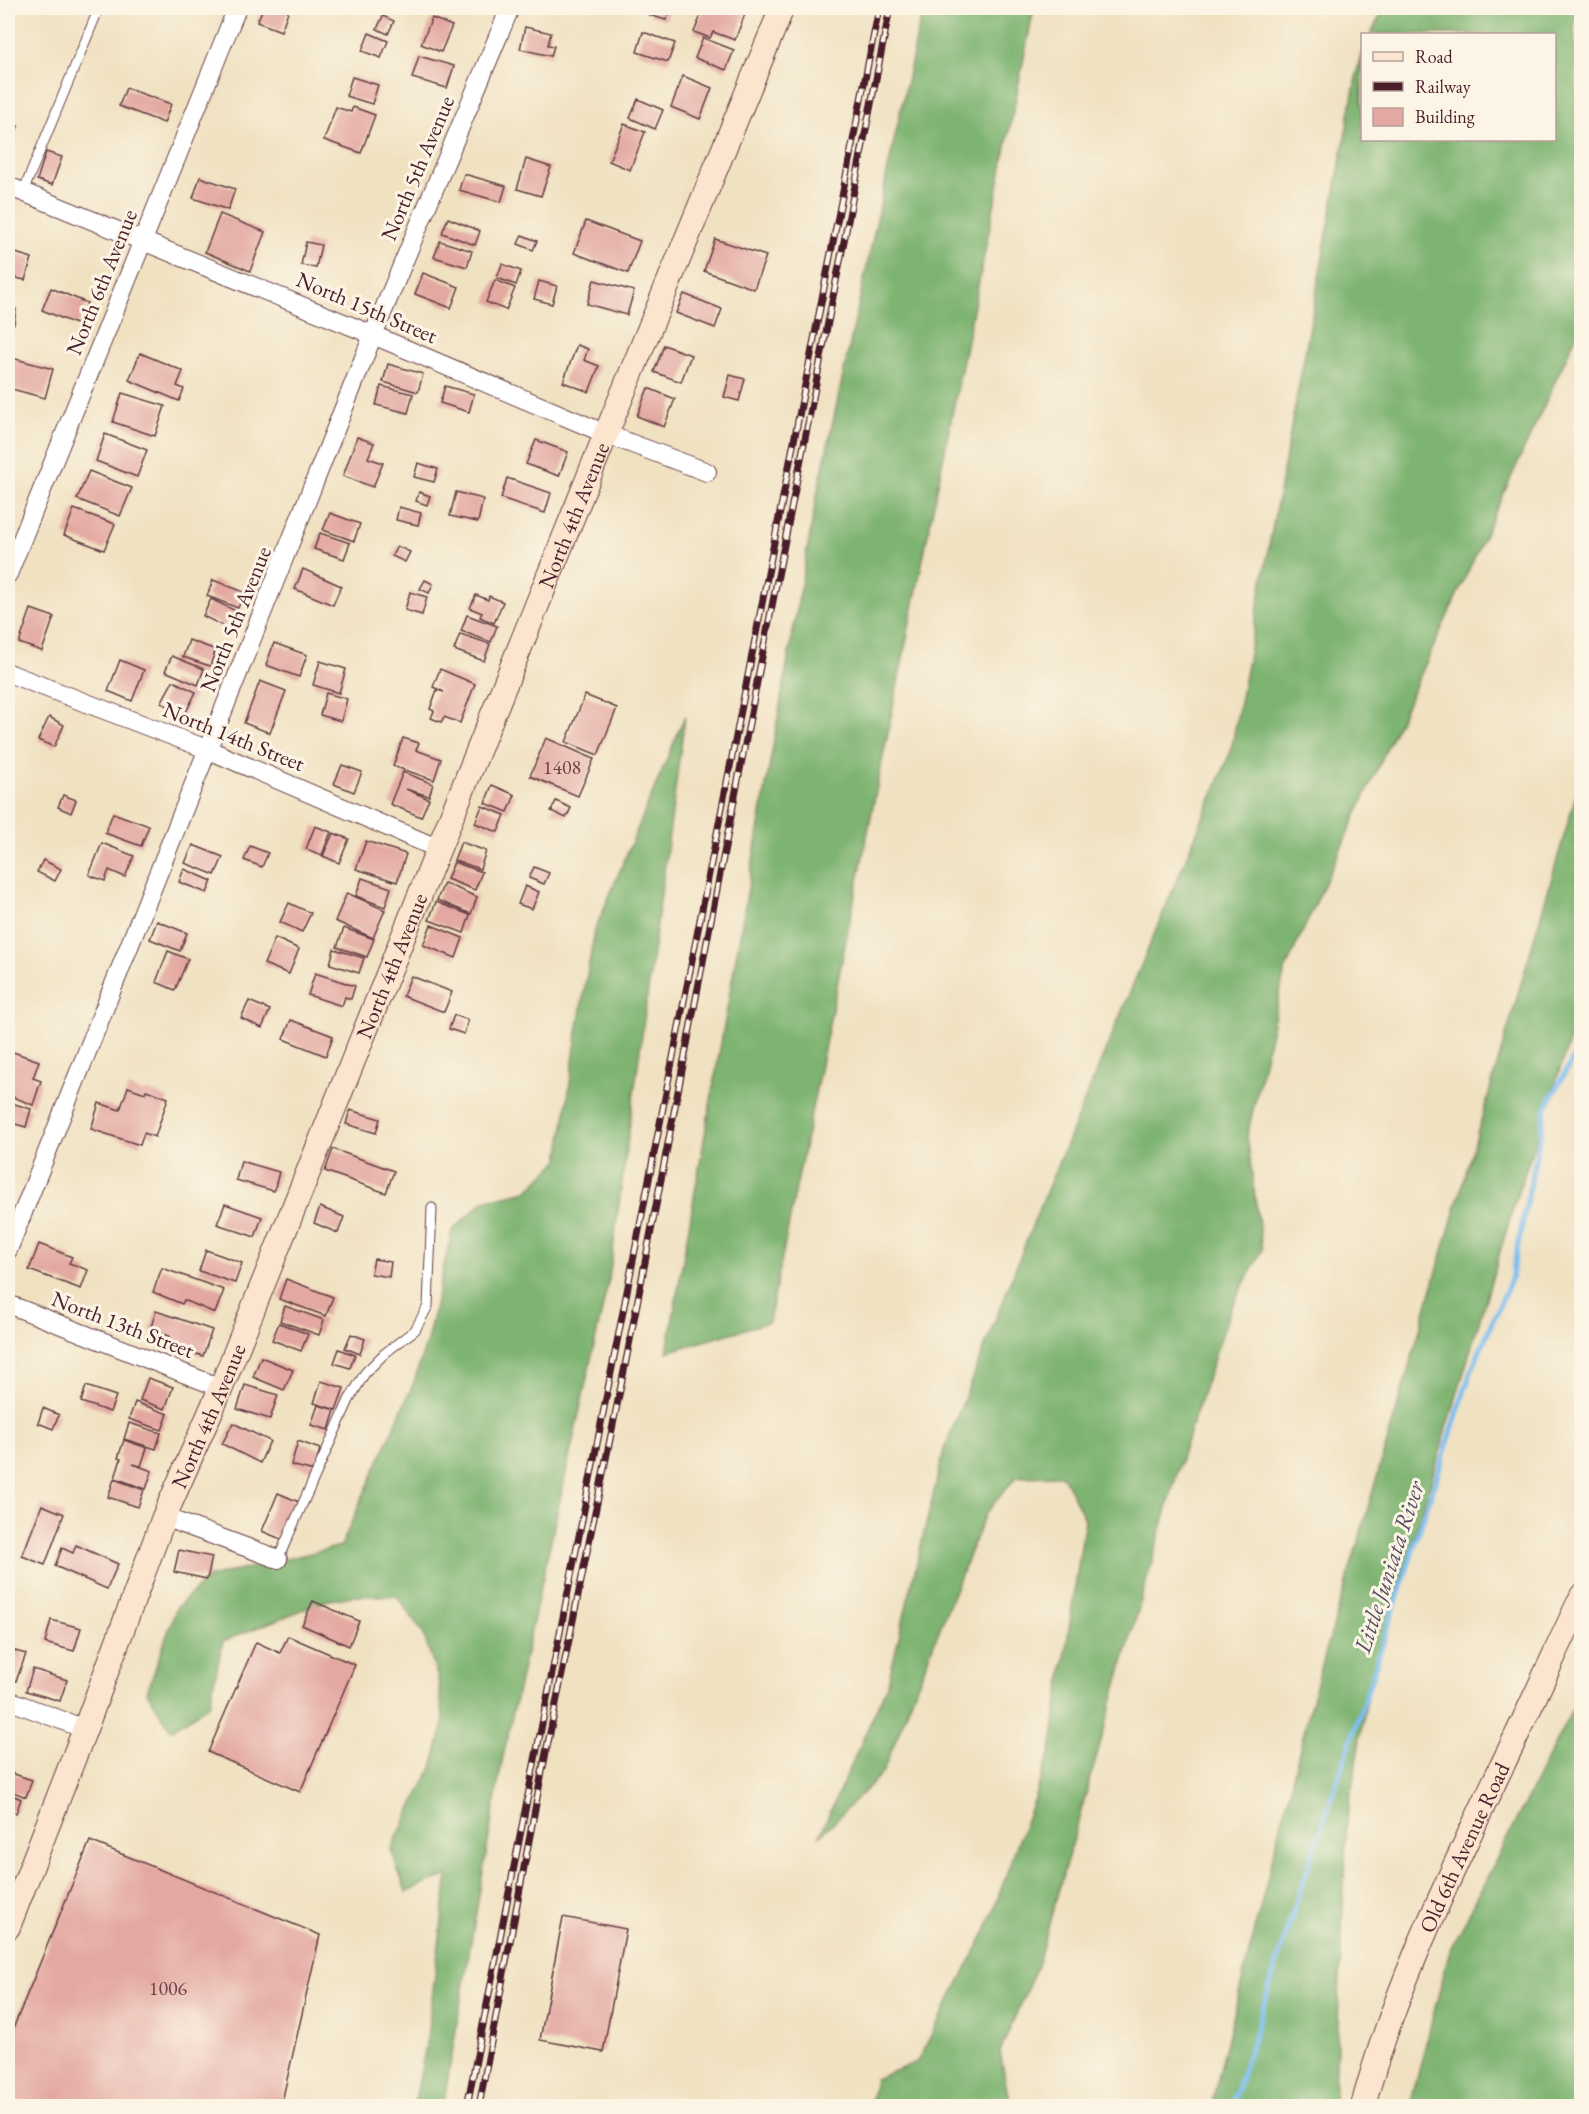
<svg xmlns="http://www.w3.org/2000/svg" width="1589" height="2114" viewBox="0 0 1589 2114" font-family="'EB Garamond',serif">
<style>
.forest{fill:#7eb471;stroke:#646a4e;stroke-width:1.5}
.lines{fill:none;stroke-linecap:round;stroke-linejoin:round}
.stream{stroke:#7bbdf0;stroke-width:5}
.building{fill:#e3a8a1}
.lane-casing{stroke:#633c42;stroke-width:11}
.street-casing{stroke:#633c42;stroke-width:20}
.secondary-casing{stroke:#633c42;stroke-width:26}
.lane{stroke:#fff;stroke-width:9}
.street{stroke:#fff;stroke-width:18}
.secondary{stroke:#fce5cf;stroke-width:24}
.rail-casing{stroke:#4a1f2b;stroke-width:7}
.rail{stroke:#fcf5e5;stroke-width:4.5;stroke-dasharray:14;stroke-linecap:butt}
.labels{text-anchor:middle;stroke-width:6;stroke-linejoin:round;paint-order:stroke}
.number-label{font-size:20px;fill:#704148}
.street-label{font-size:22px;fill:#4a1f2b;stroke:#fcf5e5}
.water-label{font-size:24px;font-style:italic;fill:#594e66;stroke:#fcf5e5}
</style>
<rect width="100%" height="100%" fill="#fcf5e5"/>
<filter id="ink" filterUnits="userSpaceOnUse"><feTurbulence type="fractalNoise" baseFrequency=".0167" numOctaves="2"/><feDisplacementMap in="SourceGraphic" scale="12" xChannelSelector="R" yChannelSelector="G"/><feConvolveMatrix kernelMatrix="1 2 1 2 8 2 1 2 1" color-interpolation-filters="sRGB"/></filter>
<filter id="wash" filterUnits="userSpaceOnUse"><feTurbulence type="fractalNoise" baseFrequency=".008" numOctaves="4" result="noise"/><feDisplacementMap in="SourceGraphic" scale="24" xChannelSelector="R" yChannelSelector="G"/><feGaussianBlur stdDeviation="1.35" result="paint"/><feColorMatrix in="noise" values="0 0 0 0 0 0 0 0 0 0 0 0 0 0 0 0 0 1.4 0 .05"/><feComposite in="paint" operator="in"/></filter>
<g filter="url(#wash)">
<rect width="100%" height="100%" fill="#f0e1c1"/>
<g class="forest">
<polygon points="923,8 1034,8 769,1322 667,1352 816,500"/>
<polygon points="1384,8 1581,8 1581,12 1574,25 1581,235 1581,325 1285,970 1247,1136 1262,1250 1230,1310 1183,1452 1037,1966 1000,2052 1010,2106 870,2106 875,2079 917,2062 986,1931 1051,1751 1085,1519 1063,1476 1016,1477 985,1514 883,1772 819,1837 888,1683 944,1450 1037,1214 1231,751 1359,62 1362,53 1362,140 1554,140 1554,34 1371,34"/>
<polygon points="685,716 609,1278 501,1766 443,2106 414,2106 426,2045 448,1875 406,1892 391,1849 432,1768 444,1724 438,1678 423,1633 397,1596 352,1596 325,1601 223,1641 209,1705 171,1730 147,1692 177,1607 209,1577 341,1546 414,1382 428,1337 452,1231 484,1201 527,1191 559,1160 579,1020 595,930"/>
<polygon points="1581,778 1581,1007 1514,1205 1368,1691 1347,1818 1335,2090 1333,2106 1211,2106 1313,1696"/>
<polygon points="1581,1692 1581,2106 1410,2106 1449,1953"/>
</g>
<g class="lines">
<polyline class="stream" points="1232,2106 1295,1906 1356,1726 1471,1371 1511,1279 1546,1107 1582,1042"/>
</g>
<g id="blocks">
<g class="building">
<polygon points="263,8 289,9 281,31 257,22"/>
<polygon points="652,8 682,8 680,13 670,10 666,20 649,15"/>
<polygon points="704,8 729,8 745,14 735,40 713,32 710,38 694,32"/>
<polygon points="383,16 394,21 388,34 377,29"/>
<polygon points="432,18 452,26 441,52 421,44"/>
<polygon points="525,27 551,33 548,45 554,46 551,56 520,49"/>
<polygon points="643,32 675,43 668,62 637,52"/>
<polygon points="369,33 388,41 381,58 362,51"/>
<polygon points="703,38 734,50 726,70 695,58"/>
<polygon points="419,56 454,66 447,88 412,78"/>
<polygon points="683,76 712,88 700,119 671,107"/>
<polygon points="352,77 378,85 372,104 346,96"/>
<polygon points="126,88 171,104 164,123 119,106"/>
<polygon points="638,99 663,110 655,129 630,118"/>
<polygon points="336,107 351,112 353,107 375,115 361,153 324,140"/>
<polygon points="8,122 18,126 10,150 8,149"/>
<polygon points="624,124 645,132 630,170 609,161"/>
<polygon points="46,152 62,157 52,185 37,180"/>
<polygon points="526,159 551,167 541,196 517,189"/>
<polygon points="464,174 506,186 501,202 459,190"/>
<polygon points="200,177 235,189 228,210 193,198"/>
<polygon points="220,214 265,232 250,271 205,252"/>
<polygon points="448,218 480,231 475,245 442,233"/>
<polygon points="586,221 640,241 628,273 574,253"/>
<polygon points="522,235 537,241 533,250 518,244"/>
<polygon points="715,239 766,256 754,289 704,271"/>
<polygon points="440,241 472,251 467,267 434,257"/>
<polygon points="306,242 321,245 316,268 301,265"/>
<polygon points="9,251 32,258 25,280 8,276"/>
<polygon points="502,264 521,271 516,285 497,278"/>
<polygon points="423,273 459,287 451,308 415,294"/>
<polygon points="495,280 515,288 506,310 486,302"/>
<polygon points="594,280 634,291 627,315 587,304"/>
<polygon points="539,281 557,286 552,304 534,299"/>
<polygon points="51,288 87,303 78,325 42,310"/>
<polygon points="684,294 722,309 715,328 676,313"/>
<polygon points="8,307 16,309 14,324 8,323"/>
<polygon points="577,345 588,349 584,360 599,366 589,392 563,382"/>
<polygon points="664,345 691,355 681,382 654,372"/>
<polygon points="140,353 183,371 177,386 184,389 179,401 129,380"/>
<polygon points="12,358 53,369 45,398 8,388 8,376"/>
<polygon points="388,364 423,374 418,392 383,382"/>
<polygon points="730,375 745,379 739,401 724,397"/>
<polygon points="381,386 413,394 408,413 376,405"/>
<polygon points="445,386 474,394 469,412 440,403"/>
<polygon points="648,388 675,399 664,427 637,416"/>
<polygon points="122,393 165,406 155,436 113,422"/>
<polygon points="105,434 147,450 137,477 96,461"/>
<polygon points="357,437 374,443 368,458 383,463 373,487 343,476"/>
<polygon points="536,440 568,452 559,476 526,464"/>
<polygon points="418,463 438,469 434,482 414,477"/>
<polygon points="89,471 132,488 120,516 77,499"/>
<polygon points="507,478 551,493 545,513 501,498"/>
<polygon points="419,492 430,496 427,505 416,501"/>
<polygon points="456,492 483,499 478,522 450,516"/>
<polygon points="399,507 421,513 418,525 396,520"/>
<polygon points="74,509 115,524 104,550 64,535"/>
<polygon points="330,513 360,524 354,541 323,530"/>
<polygon points="320,533 350,543 344,559 314,549"/>
<polygon points="397,546 410,552 405,562 392,556"/>
<polygon points="303,569 341,586 333,605 295,589"/>
<polygon points="213,580 244,592 238,608 207,596"/>
<polygon points="425,580 433,584 429,593 420,589"/>
<polygon points="410,592 427,597 422,615 405,610"/>
<polygon points="476,595 488,600 489,596 503,602 494,623 480,617 482,613 470,608"/>
<polygon points="211,599 238,612 229,629 203,616"/>
<polygon points="31,609 54,617 42,651 19,643"/>
<polygon points="467,615 497,626 491,642 461,631"/>
<polygon points="460,634 490,644 484,661 454,650"/>
<polygon points="189,640 216,650 210,666 183,657"/>
<polygon points="274,643 307,655 299,677 266,665"/>
<polygon points="172,656 204,669 198,685 165,671"/>
<polygon points="120,660 144,670 132,701 108,691"/>
<polygon points="320,661 346,669 339,693 313,685"/>
<polygon points="440,669 475,684 460,723 444,717 441,722 431,718 434,711 430,709 437,690 444,692 433,687"/>
<polygon points="173,681 196,692 185,714 161,703"/>
<polygon points="260,681 286,691 270,733 244,723"/>
<polygon points="326,693 347,699 341,721 320,715"/>
<polygon points="585,695 617,708 598,755 566,742"/>
<polygon points="49,717 64,725 54,747 38,740"/>
<polygon points="403,738 419,743 416,750 441,759 434,780 393,766"/>
<polygon points="546,738 594,759 578,796 530,776"/>
<polygon points="342,765 362,772 354,792 334,784"/>
<polygon points="403,772 433,784 429,796 406,789 429,799 421,817 390,804"/>
<polygon points="492,785 515,795 508,812 485,803"/>
<polygon points="63,795 76,800 71,813 58,807"/>
<polygon points="556,801 571,808 566,818 551,811"/>
<polygon points="482,806 505,815 498,832 475,823"/>
<polygon points="113,813 149,826 141,846 105,833"/>
<polygon points="315,826 331,832 322,855 306,849"/>
<polygon points="333,833 349,839 339,863 323,856"/>
<polygon points="366,841 406,854 397,882 356,869"/>
<polygon points="461,842 486,851 480,869 454,860"/>
<polygon points="102,843 134,856 125,877 109,870 105,881 89,875"/>
<polygon points="193,845 223,857 215,875 185,863"/>
<polygon points="250,846 268,853 262,867 244,860"/>
<polygon points="43,860 61,869 55,881 37,872"/>
<polygon points="454,862 482,872 475,890 447,879"/>
<polygon points="534,867 549,873 544,884 529,878"/>
<polygon points="184,869 212,881 207,893 179,882"/>
<polygon points="362,878 391,888 385,907 356,896"/>
<polygon points="444,883 477,897 471,914 437,900"/>
<polygon points="525,886 539,892 532,909 518,904"/>
<polygon points="347,893 385,910 373,938 335,921"/>
<polygon points="436,902 470,915 464,933 429,920"/>
<polygon points="289,903 311,913 302,932 280,922"/>
<polygon points="157,921 187,933 180,951 150,939"/>
<polygon points="431,925 463,938 456,958 423,945"/>
<polygon points="344,928 374,939 367,957 337,947"/>
<polygon points="275,938 299,949 289,974 264,964"/>
<polygon points="334,949 364,958 359,973 330,964"/>
<polygon points="168,951 188,959 175,990 156,982"/>
<polygon points="315,973 355,986 351,999 345,997 342,1006 308,995"/>
<polygon points="411,976 452,992 444,1012 403,996"/>
<polygon points="249,1001 270,1010 262,1028 241,1018"/>
<polygon points="454,1015 468,1020 464,1034 449,1029"/>
<polygon points="291,1020 333,1036 326,1056 283,1039"/>
<polygon points="13,1052 39,1061 33,1078 41,1081 33,1105 8,1095 8,1066"/>
<polygon points="128,1087 145,1093 146,1090 168,1098 155,1137 144,1133 140,1145 91,1129 99,1103 120,1110"/>
<polygon points="8,1102 31,1109 26,1127 8,1122"/>
<polygon points="350,1110 380,1119 376,1133 346,1124"/>
<polygon points="333,1149 394,1171 386,1193 325,1171"/>
<polygon points="241,1161 279,1172 274,1191 236,1180"/>
<polygon points="225,1204 262,1217 255,1237 217,1224"/>
<polygon points="320,1207 344,1217 338,1233 314,1223"/>
<polygon points="39,1244 72,1257 69,1263 88,1270 81,1289 29,1270"/>
<polygon points="206,1250 242,1263 235,1283 199,1271"/>
<polygon points="374,1259 391,1262 389,1277 371,1274"/>
<polygon points="162,1268 224,1290 215,1313 184,1300 182,1304 153,1292"/>
<polygon points="286,1279 333,1297 326,1316 279,1299"/>
<polygon points="285,1306 324,1320 319,1335 280,1321"/>
<polygon points="156,1311 212,1330 203,1356 166,1344 169,1336 150,1330"/>
<polygon points="279,1323 308,1334 301,1351 272,1340"/>
<polygon points="351,1334 365,1339 360,1354 345,1348"/>
<polygon points="339,1349 355,1355 350,1368 334,1363"/>
<polygon points="261,1357 293,1370 284,1390 253,1377"/>
<polygon points="148,1378 173,1387 165,1409 140,1400"/>
<polygon points="321,1381 344,1388 336,1410 314,1403"/>
<polygon points="245,1385 278,1395 270,1419 237,1409"/>
<polygon points="86,1386 116,1396 110,1412 81,1402"/>
<polygon points="135,1402 168,1414 162,1430 129,1419"/>
<polygon points="318,1405 335,1410 329,1430 311,1425"/>
<polygon points="43,1408 59,1415 53,1429 38,1423"/>
<polygon points="129,1423 161,1433 156,1449 124,1439"/>
<polygon points="233,1423 270,1441 260,1463 222,1444"/>
<polygon points="124,1440 147,1448 141,1466 133,1464 152,1471 146,1489 115,1478 121,1459 118,1458"/>
<polygon points="298,1441 320,1449 314,1471 291,1465"/>
<polygon points="114,1479 144,1490 138,1507 108,1497"/>
<polygon points="278,1493 299,1502 283,1540 262,1531"/>
<polygon points="42,1505 64,1514 45,1565 22,1556"/>
<polygon points="76,1545 118,1564 107,1589 55,1566 62,1548 73,1553"/>
<polygon points="179,1550 212,1557 207,1579 174,1572"/>
<polygon points="313,1601 359,1621 349,1646 302,1625"/>
<polygon points="51,1620 81,1628 74,1651 45,1643"/>
<polygon points="288,1636 355,1665 300,1792 208,1752 256,1642 280,1653"/>
<polygon points="12,1650 26,1654 16,1681 8,1678 8,1661"/>
<polygon points="33,1669 67,1680 60,1701 26,1691"/>
<polygon points="8,1772 32,1780 26,1797 8,1790"/>
<polygon points="8,1793 21,1799 16,1813 8,1810"/>
<polygon points="90,1841 320,1935 281,2106 8,2106 8,2041"/>
<polygon points="563,1917 626,1929 603,2052 540,2040"/>
</g>
</g>
</g>
<g filter="url(#ink)">
<use href="#blocks" fill-opacity="0" stroke="#633c42" stroke-width="1.5"/>
<g class="lines">
<defs>
<g id="lane">
<polyline points="23,192 99,8"/>
<polyline points="278,1559 349,1400 365,1373 385,1353 415,1330 428,1306 432,1208"/>
</g>
<g id="street">
<polyline points="8,186 373,335 606,434 707,472"/>
<polyline points="8,574 237,8"/>
<polyline points="8,673 209,750 439,849"/>
<polyline points="8,1250 373,335 510,8"/>
<polyline points="8,1304 221,1388"/>
<polyline points="164,1517 278,1559"/>
<polyline points="8,1700 85,1729"/>
</g>
<g id="secondary">
<path id="s1" d="M 8,1927 L 85,1729 L 164,1517 L 221,1388 L 606,434 L 782,8"/>
<path id="s2" d="M 1363,2106 C 1394,1990 1447,1882 1498,1774 C 1527,1715 1554,1655 1582,1596"/>
</g>
</defs>
<use href="#lane" class="lane-casing"/>
<use href="#street" class="street-casing"/>
<use href="#secondary" class="secondary-casing"/>
<use href="#lane" class="lane"/>
<use href="#street" class="street"/>
<use href="#secondary" class="secondary"/>
<defs>
<g id="rail">
<polyline points="467,2106 879,8"/>
<polyline points="479,2106 541,1777 625,1366 757,682 890,8"/>
</g>
</defs>
<use href="#rail" class="rail-casing"/>
<use href="#rail" class="rail"/>
</g>
</g>
<g class="labels">
<g class="number-label">
<text x="562" y="774">1408</text>
<text x="168" y="1995">1006</text>
</g>
<g class="street-label">
<text transform="translate(417 168) rotate(-67)" y="8">North 5th Avenue</text>
<text transform="translate(101 282) rotate(-68)" y="8">North 6th Avenue</text>
<text transform="translate(367 307) rotate(23)" y="8">North 15th Street</text>
<text dy="8" stroke="none"><textPath href="#s1" startOffset="1521">North 4th Avenue</textPath></text>
<text transform="translate(235 619) rotate(-68)" y="8">North 5th Avenue</text>
<text transform="translate(234 736) rotate(22)" y="8">North 14th Street</text>
<text dy="8" stroke="none"><textPath href="#s1" startOffset="1035">North 4th Avenue</textPath></text>
<text transform="translate(123 1324) rotate(21)" y="8">North 13th Street</text>
<text dy="8" stroke="none"><textPath href="#s1" startOffset="549">North 4th Avenue</textPath></text>
<text dy="8" stroke="none"><textPath href="#s2" startOffset="278">Old 6th Avenue Road</textPath></text>
</g>
<g class="water-label">
<text transform="translate(1389 1567) rotate(-72)" y="8">Little Juniata River</text>
</g>
</g>
<rect width="1589" height="2114" fill="none" stroke="#fcf5e5" stroke-width="30"/>
<rect x="1361" y="33" width="195" height="108" fill="#fcf5e5" stroke="#b59f9b" stroke-width="1.5"/>
<rect x="1373" y="52" width="30" height="9" fill="#fce5cf" stroke="#b59f9b" stroke-width="1.5"/>
<text x="1415" y="63" font-size="18" fill="#4a1f2b">Road</text>
<rect x="1373" y="82" width="30" height="9" fill="#4a1f2b" stroke="#b59f9b" stroke-width="1.5"/>
<text x="1415" y="93" font-size="18" fill="#4a1f2b">Railway</text>
<rect x="1373" y="108" width="30" height="18" fill="#e3a8a1" stroke="#b59f9b" stroke-width="1.5"/>
<text x="1415" y="123" font-size="18" fill="#4a1f2b">Building</text>
</svg>
